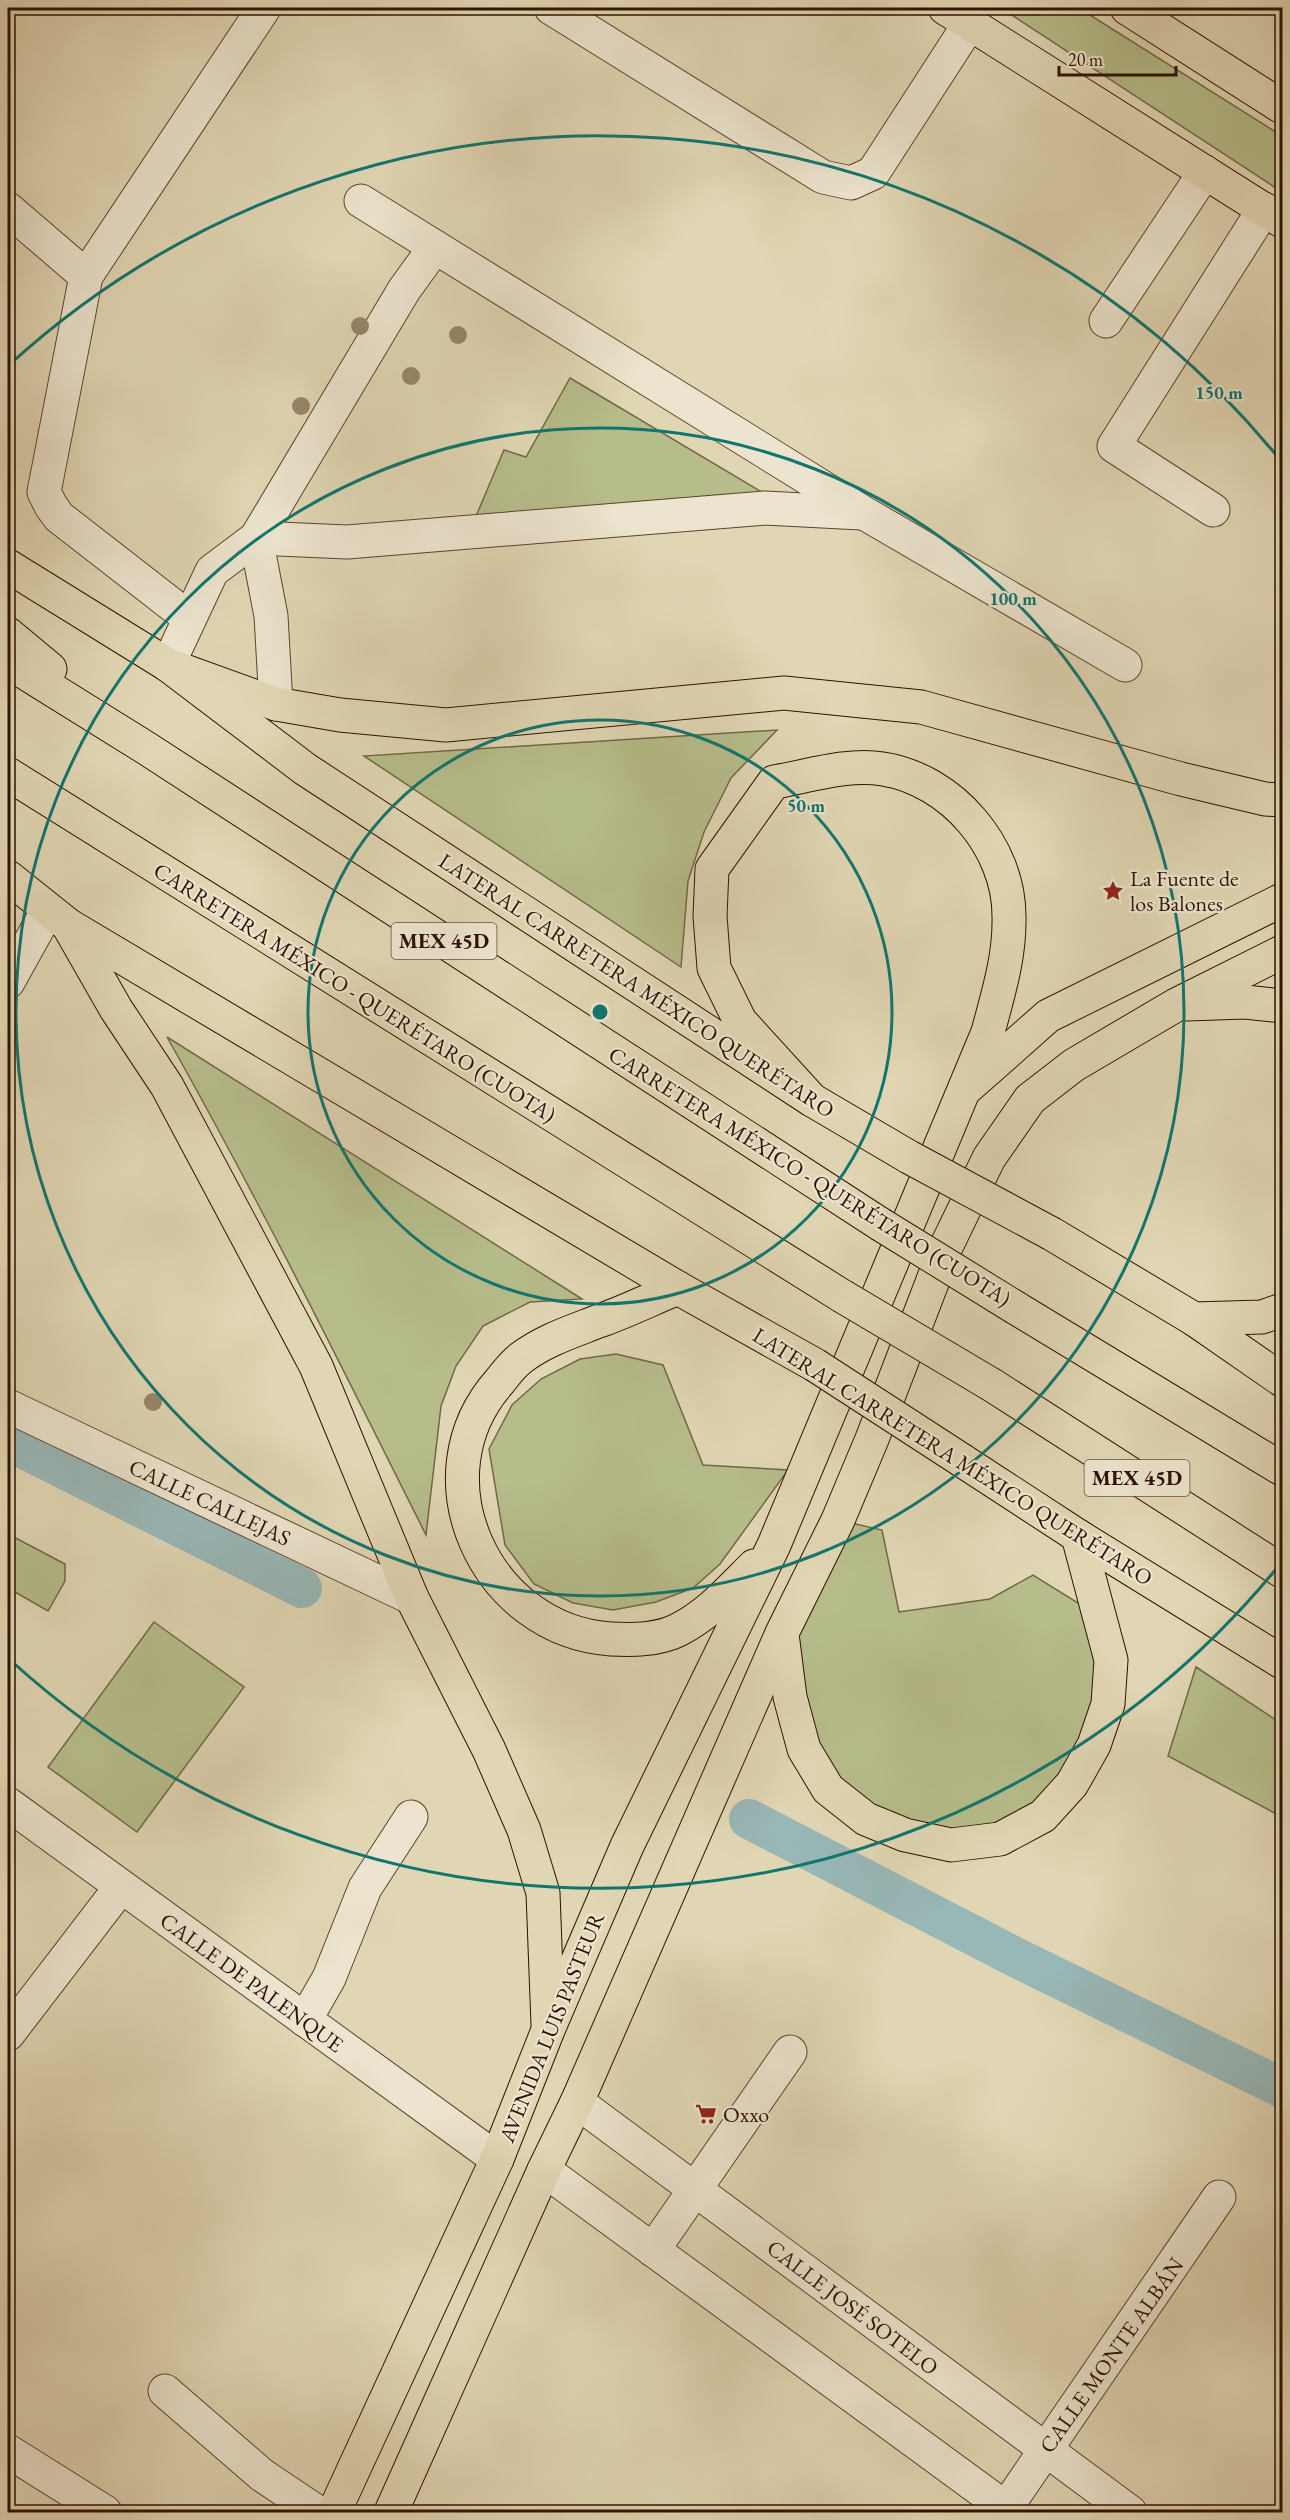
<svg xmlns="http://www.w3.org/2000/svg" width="1290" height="2520" viewBox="0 0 1290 2520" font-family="'EB Garamond',serif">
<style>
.green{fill:#b6bd8b;stroke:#726846;stroke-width:1.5}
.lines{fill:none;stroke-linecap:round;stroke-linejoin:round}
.canal{stroke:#98b7b7;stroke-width:40}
.minor-casing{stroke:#5a432d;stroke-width:35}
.major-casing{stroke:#2d1200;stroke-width:35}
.highway-casing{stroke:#2d1200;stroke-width:35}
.minor{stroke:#ece4ce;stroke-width:33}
.major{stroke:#e1d6b4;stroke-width:33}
.highway{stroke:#e1d6b4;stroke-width:33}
.major-bridge-casing{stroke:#2d1200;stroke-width:35;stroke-linecap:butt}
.highway-bridge-casing{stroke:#2d1200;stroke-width:35;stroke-linecap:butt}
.major-bridge{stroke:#e1d6b4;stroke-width:33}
.highway-bridge{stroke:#e1d6b4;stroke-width:33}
.tree{fill:#958668}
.ring{fill:none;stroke:#0f766e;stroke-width:3}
.labels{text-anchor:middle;stroke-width:4.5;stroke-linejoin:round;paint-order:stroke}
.shield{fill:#ece4ce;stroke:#66513e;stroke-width:1.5}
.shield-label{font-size:21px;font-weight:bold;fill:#2d1200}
.poi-label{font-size:22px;fill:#2d1200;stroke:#ece4ce;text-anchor:start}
.street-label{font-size:22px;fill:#2d1200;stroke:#ece4ce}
.centre{fill:#0f766e;stroke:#ece4ce;stroke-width:3}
.ring-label{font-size:18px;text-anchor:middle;font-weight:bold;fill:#0f766e;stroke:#ece4ce;stroke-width:4.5;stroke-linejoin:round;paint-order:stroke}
</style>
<rect width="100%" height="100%" fill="#e1d6b4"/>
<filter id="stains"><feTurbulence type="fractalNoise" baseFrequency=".00333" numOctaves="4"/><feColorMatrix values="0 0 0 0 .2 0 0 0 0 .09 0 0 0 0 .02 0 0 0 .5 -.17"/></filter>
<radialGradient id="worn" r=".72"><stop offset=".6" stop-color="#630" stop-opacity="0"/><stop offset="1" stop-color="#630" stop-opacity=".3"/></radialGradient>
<g class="green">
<polygon points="1001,8 1079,8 1282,136 1282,192"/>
<polygon points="570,378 770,497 471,528 504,450 526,457"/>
<polygon points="777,730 731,778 704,832 688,881 681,967 364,756"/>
<path d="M 167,1037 L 582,1299 L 530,1302 L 483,1326 L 456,1366 L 441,1406 L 426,1535 C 342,1367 259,1200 167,1037 Z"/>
<polygon points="616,1354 663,1365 703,1465 788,1470 720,1564 693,1588 656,1602 613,1610 573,1603 534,1584 505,1545 489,1449 512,1405 541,1379 580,1359"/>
<polygon points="838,1520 882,1530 899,1612 990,1599 1033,1575 1099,1616 1108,1704 1043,1816 951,1845 828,1789 782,1633"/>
<polygon points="8,1534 65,1564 65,1581 48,1611 8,1588"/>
<polygon points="154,1622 244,1687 137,1832 48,1767"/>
<polygon points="1196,1667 1282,1724 1282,1817 1168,1756"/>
</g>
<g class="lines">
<g class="canal">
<polyline points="8,1441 302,1588"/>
<polyline points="749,1819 1017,1958 1282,2088"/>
</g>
<defs>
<g id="minor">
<polyline points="551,8 823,177 851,183 873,173 970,23"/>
<polyline points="361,201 864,513 1125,665"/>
<polyline points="8,209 86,276"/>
<polyline points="1106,321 1205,172"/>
<polyline points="1213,510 1114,446 1264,209"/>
<polyline points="256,538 347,542 765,508 861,513"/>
<polyline points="256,538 271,616 276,704"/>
<polyline points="189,618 59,517 51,506 44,492 86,276 264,8"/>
<polyline points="168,665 212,571 256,538 404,290 435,247"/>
<polyline points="8,982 48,910"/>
<polyline points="8,1406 412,1598"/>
<polyline points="8,1804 497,2159"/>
<polyline points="305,2020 329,1978 365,1888 411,1817"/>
<polyline points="8,2034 120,1888"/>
<polyline points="577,2102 1130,2512"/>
<polyline points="544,2170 1011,2512"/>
<polyline points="653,2250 790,2052"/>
<polyline points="165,2391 262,2475 317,2512"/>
<polyline points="8,2451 105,2512"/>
<polyline points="1003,2512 1219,2197"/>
</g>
<g id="major">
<polyline points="945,8 1282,221"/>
<polyline points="1127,8 1282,107"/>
<polyline points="8,566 168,665 305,769 812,1100 909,1157"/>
<polyline points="168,665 276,704 340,715 446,725 784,693 921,707 1181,779 1265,799 1282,800"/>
<polyline points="8,877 68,925 678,1288 815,1365"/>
<polyline points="68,925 116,1009 167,1086 316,1366 412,1598 489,1750 524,1830 543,1893 548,2025"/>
<polyline points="1187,1004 1245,1002 1282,1006"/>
<polyline points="969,1086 1048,1016 1282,900"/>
<polyline points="1052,1234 1194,1319 1282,1380"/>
<path d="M 678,1288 C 651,1299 625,1312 599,1321 C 571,1332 545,1340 521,1358 C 513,1364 506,1373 500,1381 C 414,1477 486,1631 611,1639 C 633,1640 658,1640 678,1630 C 709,1614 730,1590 754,1566"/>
<polyline points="1194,1319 1262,1317 1282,1310"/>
<polyline points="963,1461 1078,1536 1282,1662"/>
<polyline points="782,1634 790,1697 804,1749 828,1789 866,1819 905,1835 951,1845 1000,1839 1043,1816 1072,1784 1094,1745 1108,1704 1111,1660 1078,1536"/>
<path d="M 334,2512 L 497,2159 L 548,2030 L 627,1846 L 774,1545 L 988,1032 C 998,994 1010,957 1009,916 C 1009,847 952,780 883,769 C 848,763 809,776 774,782 L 712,869 L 710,916 L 714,968 L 740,1021 L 812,1100"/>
<polyline points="391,2512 544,2170 577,2102 782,1633 838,1520 872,1439 945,1249 989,1158 1030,1099 1074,1065 1176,1005 1282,952"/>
</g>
<g id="highway">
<polyline points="8,634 50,669"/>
<polyline points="8,662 146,748 880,1224"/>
<polyline points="8,774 842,1296"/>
<polyline points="1016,1308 1282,1469"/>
<polyline points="992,1385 1282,1571"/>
</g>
</defs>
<use href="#minor" class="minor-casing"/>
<use href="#major" class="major-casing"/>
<use href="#highway" class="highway-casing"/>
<use href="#minor" class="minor"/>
<use href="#major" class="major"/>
<use href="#highway" class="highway"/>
<defs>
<g id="major-bridge">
<polyline points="909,1157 1052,1234"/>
<polyline points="815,1365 963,1461"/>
</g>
<g id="highway-bridge">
<polyline points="880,1224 1016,1308"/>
<polyline points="842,1296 992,1385"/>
</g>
</defs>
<use href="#major-bridge" class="major-bridge-casing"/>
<use href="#highway-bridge" class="highway-bridge-casing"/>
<use href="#major-bridge" class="major-bridge"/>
<use href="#highway-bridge" class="highway-bridge"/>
</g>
<g class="tree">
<circle cx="360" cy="326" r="9"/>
<circle cx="458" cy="335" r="9"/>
<circle cx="411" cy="376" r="9"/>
<circle cx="301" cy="406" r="9"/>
<circle cx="153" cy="1402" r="9"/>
</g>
<g class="ring">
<circle cx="600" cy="1012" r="292"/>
<circle cx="600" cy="1012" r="584"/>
<path d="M1281 1563A876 876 0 0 1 8 1658M8 366A876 876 0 0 1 1281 461"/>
</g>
<defs>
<symbol id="sight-bare" viewBox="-9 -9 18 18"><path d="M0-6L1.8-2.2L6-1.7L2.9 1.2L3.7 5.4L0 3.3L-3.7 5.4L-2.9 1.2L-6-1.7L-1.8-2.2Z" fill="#8f2418" stroke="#ece4ce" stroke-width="2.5" paint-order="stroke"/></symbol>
<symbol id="supermarket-bare" viewBox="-9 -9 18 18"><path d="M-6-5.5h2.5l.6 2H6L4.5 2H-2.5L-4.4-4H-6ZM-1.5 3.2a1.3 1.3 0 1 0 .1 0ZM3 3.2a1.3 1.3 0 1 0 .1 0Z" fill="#8f2418" stroke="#ece4ce" stroke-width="2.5" paint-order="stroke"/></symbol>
</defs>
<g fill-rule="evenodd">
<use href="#sight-bare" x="1098" y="876" width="30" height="30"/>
<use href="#supermarket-bare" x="691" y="2099" width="30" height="30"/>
</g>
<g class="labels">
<g class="shield">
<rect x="391.5" y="923" width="105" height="36" rx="4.5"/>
<rect x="1084.5" y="1460" width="105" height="36" rx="4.5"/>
</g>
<g class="shield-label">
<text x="444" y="948">MEX 45D</text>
<text x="1137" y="1485">MEX 45D</text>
</g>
<g class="poi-label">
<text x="1130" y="886">La Fuente de<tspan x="1130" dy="25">los Balones</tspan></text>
<text x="723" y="2122">Oxxo</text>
</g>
<g class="street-label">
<text transform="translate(637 985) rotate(33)" y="8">LATERAL CARRETERA MÉXICO QUERÉTARO</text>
<text transform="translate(355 992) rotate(32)" y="8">CARRETERA MÉXICO - QUERÉTARO (CUOTA)</text>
<text transform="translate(810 1176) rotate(32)" y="8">CARRETERA MÉXICO - QUERÉTARO (CUOTA)</text>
<text transform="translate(953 1456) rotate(32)" y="8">LATERAL CARRETERA MÉXICO QUERÉTARO</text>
<text transform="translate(210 1502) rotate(25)" y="8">CALLE CALLEJAS</text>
<text transform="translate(252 1982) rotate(36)" y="8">CALLE DE PALENQUE</text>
<text transform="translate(551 2027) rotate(-68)" y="8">AVENIDA LUIS PASTEUR</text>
<text transform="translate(853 2307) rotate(37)" y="8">CALLE JOSÉ SOTELO</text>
<text transform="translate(1111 2355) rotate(-55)" y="8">CALLE MONTE ALBÁN</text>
</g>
</g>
<circle cx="600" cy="1012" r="9" class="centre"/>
<g class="ring-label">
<text x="1219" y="399">150 m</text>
<text x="1013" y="605">100 m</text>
<text x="806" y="812">50 m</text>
</g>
<rect width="1290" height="2520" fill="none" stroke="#e1d6b4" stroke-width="30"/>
<rect x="9" y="9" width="1272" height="2502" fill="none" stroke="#2d1200" stroke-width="3"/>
<rect x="15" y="15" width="1260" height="2490" fill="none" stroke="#2d1200" stroke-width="1.5"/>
<path d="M1059 66v9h117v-9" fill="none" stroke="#2d1200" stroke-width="3"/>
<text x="1068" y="66" font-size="18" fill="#2d1200" stroke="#ece4ce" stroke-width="4.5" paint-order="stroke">20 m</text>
<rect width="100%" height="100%" filter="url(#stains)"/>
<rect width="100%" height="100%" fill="url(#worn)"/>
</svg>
